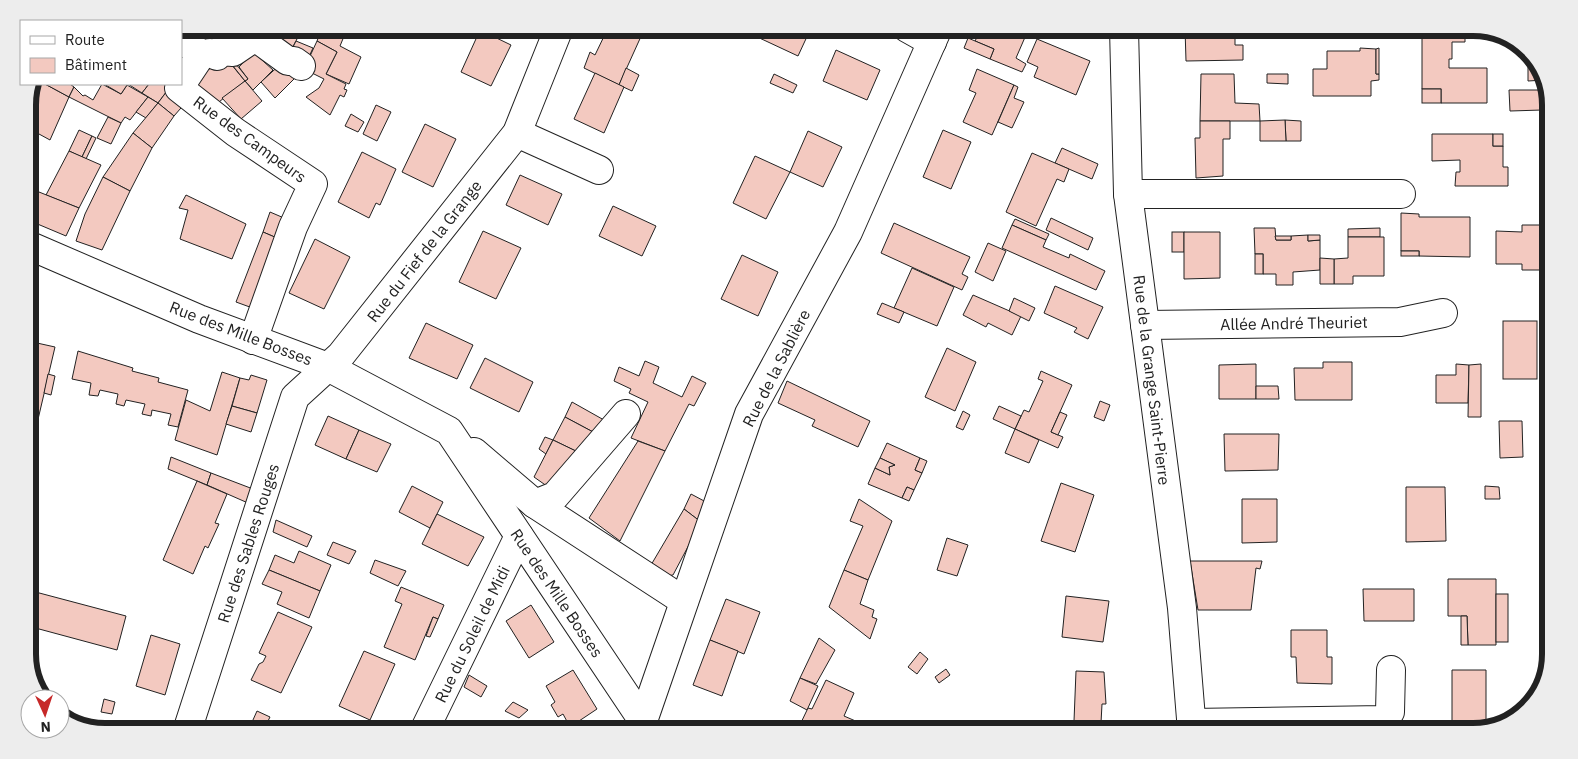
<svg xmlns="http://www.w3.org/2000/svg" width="1578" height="759" viewBox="0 0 1578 759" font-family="'IBM Plex Sans',sans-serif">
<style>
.building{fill:#f3c9c0;stroke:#222}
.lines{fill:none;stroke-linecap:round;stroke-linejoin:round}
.minor-casing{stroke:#222;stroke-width:30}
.minor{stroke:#fff;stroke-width:28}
.labels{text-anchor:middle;stroke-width:4;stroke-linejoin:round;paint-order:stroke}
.street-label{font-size:16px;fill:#222;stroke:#fff}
.rim{fill:none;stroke:#222;stroke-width:6}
</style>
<rect width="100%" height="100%" fill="#fff"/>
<g class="building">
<polygon points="190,28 239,28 226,43 219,37 214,46"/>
<polygon points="271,28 280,28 297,39 289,54 265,37"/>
<polygon points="280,28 305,28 297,39"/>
<polygon points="308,28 347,29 340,46 361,57 349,84 326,74 337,52 317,41 319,36"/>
<polygon points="608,28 633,28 643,32 619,85 584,68 590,52 595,55"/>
<polygon points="756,28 811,28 798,56 753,35"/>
<polygon points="982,28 1029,28 1016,58 1026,64 1022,72 990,59 994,49 975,41"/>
<polygon points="1087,28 1106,28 1106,37"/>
<polygon points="1185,28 1235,28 1235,45 1243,45 1243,60 1186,61"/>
<polygon points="1422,28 1465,28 1465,42 1452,42 1452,59 1449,59 1449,68 1487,68 1487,103 1441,103 1441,89 1422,89"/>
<polygon points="480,30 511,45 491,86 461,72"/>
<polygon points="968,38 994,49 990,59 964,48"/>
<polygon points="1037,39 1090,61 1076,95 1034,77 1038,67 1027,62"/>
<polygon points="296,41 313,48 307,61 290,53"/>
<polygon points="317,41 337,52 326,74 346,84 344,89 347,90 344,97 340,95 330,115 306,97 319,88 324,79 304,69"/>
<polygon points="1360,48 1376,49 1376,74 1379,74 1379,80 1371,81 1371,96 1313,96 1313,69 1327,69 1327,51 1360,51"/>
<polygon points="1379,48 1379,74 1376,74 1376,49"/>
<polygon points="836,50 880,70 867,100 823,81"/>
<polygon points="253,52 273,70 253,90 245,81 248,79 239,67"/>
<polygon points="226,58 245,81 214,106 191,81"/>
<polygon points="284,61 303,70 275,98 261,82"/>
<polygon points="236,64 248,79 245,81 233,66"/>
<polygon points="1528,64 1538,64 1544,80 1528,81"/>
<polygon points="626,68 639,75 632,91 619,85"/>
<polygon points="977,69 1014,85 992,135 963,122 976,93 969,90"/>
<polygon points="595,73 624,87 604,133 574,119"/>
<polygon points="774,74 797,85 793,93 770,83"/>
<polygon points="1201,74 1234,74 1235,103 1259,104 1260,121 1200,121"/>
<polygon points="1267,74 1288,74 1288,84 1267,83"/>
<polygon points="245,81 262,101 241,119 222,98"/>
<polygon points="35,84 45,84 69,97 50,140 28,128 28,100"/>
<polygon points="45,84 70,84 74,87 69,97"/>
<polygon points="102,84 121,94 127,85 148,97 130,120 125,117 121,123 69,97 74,87 83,96 85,95 93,100"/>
<polygon points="104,84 125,84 127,85 121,94"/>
<polygon points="128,84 149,84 142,93"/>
<polygon points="149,84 166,84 170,87 158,103 142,93"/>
<polygon points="1014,85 1018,87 1014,98 1024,102 1012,128 998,122"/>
<polygon points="170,87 187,101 174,116 158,103"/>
<rect x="1422" y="89" width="19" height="14"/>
<polygon points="1509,90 1542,90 1542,110 1510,111"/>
<polygon points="148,97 158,103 146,118 136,112"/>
<polygon points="1542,98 1549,98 1550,111 1542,111"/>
<polygon points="158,103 174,116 152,148 133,133"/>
<polygon points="376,105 391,112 377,141 363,134"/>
<polygon points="351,114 364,122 358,132 345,126"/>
<polygon points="108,117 121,123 111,144 97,138"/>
<polygon points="1285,120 1301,121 1301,141 1286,141"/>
<polygon points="1285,120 1286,141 1260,141 1260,121"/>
<polygon points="1200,121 1230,121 1230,139 1223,139 1223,176 1196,178 1195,138 1200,138"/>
<polygon points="425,124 456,139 433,187 402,172"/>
<polygon points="79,130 92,136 82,157 69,151"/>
<polygon points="943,130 971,142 951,189 923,177"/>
<polygon points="808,131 842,147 823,187 790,172"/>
<polygon points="133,133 152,148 130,191 103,177"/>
<polygon points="1432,134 1493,134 1493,146 1503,146 1503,167 1508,167 1508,186 1455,186 1456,172 1460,172 1460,160 1432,161"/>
<rect x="1493" y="134" width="10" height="12"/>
<polygon points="92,136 96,138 86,159 82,157"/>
<polygon points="1062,148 1098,164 1092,179 1055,163"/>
<polygon points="69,151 101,165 79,208 46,195"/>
<polygon points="362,152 396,169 380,205 376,203 369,218 338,202"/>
<polygon points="1032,153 1069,169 1064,182 1057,179 1036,226 1006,212"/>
<polygon points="755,156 790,172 766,219 733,203"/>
<polygon points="520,175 562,194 548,225 506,205"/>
<polygon points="103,177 130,191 102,250 76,241 85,214"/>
<polygon points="28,180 31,181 29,188 79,208 66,236 28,220"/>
<polygon points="186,195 246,224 232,259 180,239 188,210 179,208"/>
<polygon points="613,206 656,226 642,256 599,236"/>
<polygon points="270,212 291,221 284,241 263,232"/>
<polygon points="1401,213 1419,214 1419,217 1470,217 1470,257 1419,256 1419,251 1401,251"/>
<polygon points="1051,218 1093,238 1088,250 1046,230"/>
<polygon points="1015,219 1049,234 1046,240 1012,225"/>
<polygon points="894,223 970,257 962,274 968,277 962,290 881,253"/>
<polygon points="1012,225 1046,240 1043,247 1069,258 1070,254 1105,271 1096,290 1002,248"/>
<polygon points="1522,225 1547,225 1547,270 1522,270 1522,264 1496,264 1496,231 1522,232"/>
<polygon points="1254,228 1275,228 1276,240 1291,240 1291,236 1308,235 1308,241 1320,240 1320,270 1293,272 1293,285 1276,285 1276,274 1263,274 1263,254 1255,254"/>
<polygon points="1380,228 1380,237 1348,237 1348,229"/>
<polygon points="483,231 521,248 496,299 459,282"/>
<polygon points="263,232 284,241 258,310 236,302"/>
<rect x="1172" y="232" width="12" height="20"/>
<polygon points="1184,232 1220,232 1220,278 1184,279"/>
<polygon points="1308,235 1320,235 1320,240 1308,241"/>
<polygon points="1275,236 1291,236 1291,240 1276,240"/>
<polygon points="1348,237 1384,237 1384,276 1353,276 1353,284 1334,284 1334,259 1348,258"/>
<polygon points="315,239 350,257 324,309 289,293"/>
<polygon points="988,243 1006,251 993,281 975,272"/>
<rect x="1401" y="251" width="18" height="5"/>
<rect x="1255" y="254" width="8" height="20"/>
<polygon points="742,255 778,272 758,316 721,299"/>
<polygon points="1320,258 1334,259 1334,284 1320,284"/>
<polygon points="912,268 954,287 937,326 894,308"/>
<polygon points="1055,286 1103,307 1088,339 1074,332 1077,328 1044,313"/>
<polygon points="973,295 1021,316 1012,335 988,323 986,327 963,315"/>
<polygon points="1014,298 1035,308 1029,321 1009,311"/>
<polygon points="882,303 904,312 899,323 877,314"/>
<rect x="1503" y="321" width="34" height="58"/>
<polygon points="426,323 473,345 457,379 409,358"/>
<polygon points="28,341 55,347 28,462"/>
<polygon points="947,348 976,362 955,411 925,397"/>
<polygon points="78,351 133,368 132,371 159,378 158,382 188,390 178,427 168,425 171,414 152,410 151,416 142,414 145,404 126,400 124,406 116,404 118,394 100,390 98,396 89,395 91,383 72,379"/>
<polygon points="485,358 533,382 519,412 470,388"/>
<polygon points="645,361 659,367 653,383 682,397 692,376 706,383 694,406 689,404 665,451 631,438 648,402 629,393 631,389 614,381 619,367 639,376"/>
<polygon points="1323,362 1352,362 1352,400 1295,400 1294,368 1323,368"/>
<polygon points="1256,364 1256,399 1219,399 1219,365"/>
<polygon points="1456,364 1469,365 1468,403 1436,403 1436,375 1456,375"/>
<polygon points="1481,364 1481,417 1468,417 1469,365"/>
<polygon points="1041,371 1072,385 1051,432 1063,437 1058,448 1015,429 1024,410 1029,412 1043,381 1038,379"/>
<polygon points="222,372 240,378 217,455 175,440 186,400 210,411"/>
<polygon points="48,374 55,376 51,395 44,393"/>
<polygon points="251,375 267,380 257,413 232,406 240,378 249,380"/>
<polygon points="787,381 870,421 858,447 812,426 815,420 778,403"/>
<polygon points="1256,386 1278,386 1279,399 1256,399"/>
<polygon points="1100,401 1110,405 1104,421 1094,417"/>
<polygon points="572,402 604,420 595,433 565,417"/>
<polygon points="232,406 257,413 251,432 226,424"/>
<polygon points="999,406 1021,416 1015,429 993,419"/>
<polygon points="963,411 970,415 963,430 956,427"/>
<polygon points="1060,412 1067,415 1058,435 1051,432"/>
<polygon points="328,416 359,430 346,459 315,445"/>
<polygon points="565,417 595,433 580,453 553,440"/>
<polygon points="1499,421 1522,421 1523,457 1500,458"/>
<polygon points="1015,429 1039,440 1029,463 1005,453"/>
<polygon points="359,430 391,444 377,472 346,459"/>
<polygon points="1224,434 1279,434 1278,470 1225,471"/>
<polygon points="545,437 553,440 546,454 539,449"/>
<polygon points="553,440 580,453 551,489 534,477"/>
<polygon points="638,441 665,451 620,541 589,518"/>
<polygon points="887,443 920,458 915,470 922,473 914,490 907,487 902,498 868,484 875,468 890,475 889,467 895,465 880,458"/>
<polygon points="171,457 211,473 207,485 168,469"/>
<polygon points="880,458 895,465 889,467 890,475 875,468"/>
<polygon points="920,458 927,461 922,473 915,470"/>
<polygon points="211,473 253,489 248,503 207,485"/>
<polygon points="197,481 227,494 215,523 219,524 208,548 205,546 193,574 163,560"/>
<polygon points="1061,483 1094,495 1075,552 1041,541"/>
<polygon points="412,486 443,502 430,528 399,512"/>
<polygon points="1485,486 1499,487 1500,499 1485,499"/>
<polygon points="907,487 914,490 909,501 902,498"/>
<polygon points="1406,487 1445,487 1446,541 1406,542"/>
<polygon points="691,494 706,502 701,522 684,509"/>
<polygon points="859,499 892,521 868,580 844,570 863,526 850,521"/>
<polygon points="1242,499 1277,499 1277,542 1242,543"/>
<polygon points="684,509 701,522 673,575 666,576 651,565"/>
<polygon points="437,514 484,537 468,566 422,544"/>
<polygon points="276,520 312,536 307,547 273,532"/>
<polygon points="947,538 968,545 957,576 937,570"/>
<polygon points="333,542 356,551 349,564 327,555"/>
<polygon points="299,551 331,565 320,591 269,570 275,555 294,563"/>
<polygon points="375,560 406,571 398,586 370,573"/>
<polygon points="1190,561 1262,561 1260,569 1256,568 1251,610 1198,610"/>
<polygon points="269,570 320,591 309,618 277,604 282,592 262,584"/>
<polygon points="844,570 868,580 860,604 874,610 872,617 877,619 870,639 829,607"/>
<polygon points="1448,579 1496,579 1496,645 1468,645 1467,616 1448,616"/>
<polygon points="401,587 444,605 438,619 433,617 415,660 384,647 402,604 395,601"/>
<polygon points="1363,589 1414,589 1414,621 1364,621"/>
<polygon points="28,590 126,616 117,650 28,626"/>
<rect x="1496" y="594" width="12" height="48"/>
<polygon points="1066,596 1109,601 1103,642 1062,637"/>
<polygon points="726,599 760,612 744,654 710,640"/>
<polygon points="531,605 554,642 529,658 506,621"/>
<polygon points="278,612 312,627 281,693 251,680 259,664 263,662 266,656 259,653"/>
<polygon points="1461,616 1467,616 1468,645 1461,645"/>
<polygon points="433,617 438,619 430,637 426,636"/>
<polygon points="1291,630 1327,630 1327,657 1332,657 1332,684 1297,683 1296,657 1291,657"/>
<polygon points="151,635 180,644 165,695 136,686"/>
<polygon points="819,638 835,650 816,684 800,678"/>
<polygon points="710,640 738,651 722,696 693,685"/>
<polygon points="364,651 395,664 370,720 339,706"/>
<polygon points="920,652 928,659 917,674 908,667"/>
<polygon points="946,669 950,675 939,683 935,677"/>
<polygon points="573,670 597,709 570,727 563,714 558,717 551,705 555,702 546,686"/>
<polygon points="1452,670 1486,670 1486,725 1452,724"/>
<polygon points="1076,671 1104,672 1106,704 1102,704 1101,723 1074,721"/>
<polygon points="469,675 487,686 481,697 464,687"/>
<polygon points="800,678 818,686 807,710 790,701"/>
<polygon points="826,680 854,693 844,716 874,729 876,725 891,731 797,731 808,708 812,709"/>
<polygon points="104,699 115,702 112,714 101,712"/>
<polygon points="513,702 528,710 519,718 505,711"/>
<polygon points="257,711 270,717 267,723 288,731 248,731"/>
<polygon points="479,724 497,731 475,731"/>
</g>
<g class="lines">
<defs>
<g id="minor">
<polyline points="907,28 932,42"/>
<polyline points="1124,28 1128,194 1182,608 1192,731"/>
<polyline points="181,37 201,55 179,88 235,132 313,184 293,227 253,340"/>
<polyline points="201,55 210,53 217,56 220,51 233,52 255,37 288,61 294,61 301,66"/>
<polyline points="517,133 599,170"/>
<polyline points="1128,194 1401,194"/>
<polyline points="28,245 199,319 328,367 449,431 643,721 646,731"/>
<polyline points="1145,325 1400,322 1443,313"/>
<polyline points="474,452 535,504 684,601"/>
<polyline points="535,504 555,496 626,414"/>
<polyline points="643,721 749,414 848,232 938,28"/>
<polyline points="1191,723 1383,720 1390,712 1391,670"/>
<polyline points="187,731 295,397 341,355 517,133 559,28"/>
<polyline points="424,731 519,536"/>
</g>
</defs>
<use href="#minor" class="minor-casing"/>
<use href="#minor" class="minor"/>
</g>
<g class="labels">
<g class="street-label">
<text transform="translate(250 139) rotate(36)" y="6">Rue des Campeurs</text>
<text transform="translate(424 251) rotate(-52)" y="6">Rue du Fief de la Grange</text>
<text transform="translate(1294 323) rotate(-1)" y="6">Allée André Theuriet</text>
<text transform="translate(241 333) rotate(21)" y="6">Rue des Mille Bosses</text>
<text transform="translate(776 368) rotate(-63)" y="6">Rue de la Sablière</text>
<text transform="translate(1152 380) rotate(83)" y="6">Rue de la Grange Saint-Pierre</text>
<text transform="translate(248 543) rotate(-72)" y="6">Rue des Sables Rouges</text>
<text transform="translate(557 593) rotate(56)" y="6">Rue des Mille Bosses</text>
<text transform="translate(472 634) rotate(-64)" y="6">Rue du Soleil de Midi</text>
</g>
</g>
<path d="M0 0H1578V759H0ZM105 36H1473A69 69 0 0 1 1542 105V654A69 69 0 0 1 1473 723H105A69 69 0 0 1 36 654V105A69 69 0 0 1 105 36Z" fill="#ededed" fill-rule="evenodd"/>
<path class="rim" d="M105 36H1473A69 69 0 0 1 1542 105V654A69 69 0 0 1 1473 723H105A69 69 0 0 1 36 654V105A69 69 0 0 1 105 36Z"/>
<rect x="20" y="20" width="162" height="65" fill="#ffffff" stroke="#a7a7a7"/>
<rect x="30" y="36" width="25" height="8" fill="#ffffff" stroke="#a7a7a7"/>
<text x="65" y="45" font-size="15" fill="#222222">Route</text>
<rect x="30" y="58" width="25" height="15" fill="#f3c9c0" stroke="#a7a7a7"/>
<text x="65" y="70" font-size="15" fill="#222222">Bâtiment</text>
<g transform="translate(45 714) rotate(177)"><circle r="24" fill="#ffffff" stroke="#a7a7a7"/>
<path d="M0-4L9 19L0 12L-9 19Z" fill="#c62828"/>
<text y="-8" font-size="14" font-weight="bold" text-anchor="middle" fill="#222222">N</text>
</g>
</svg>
